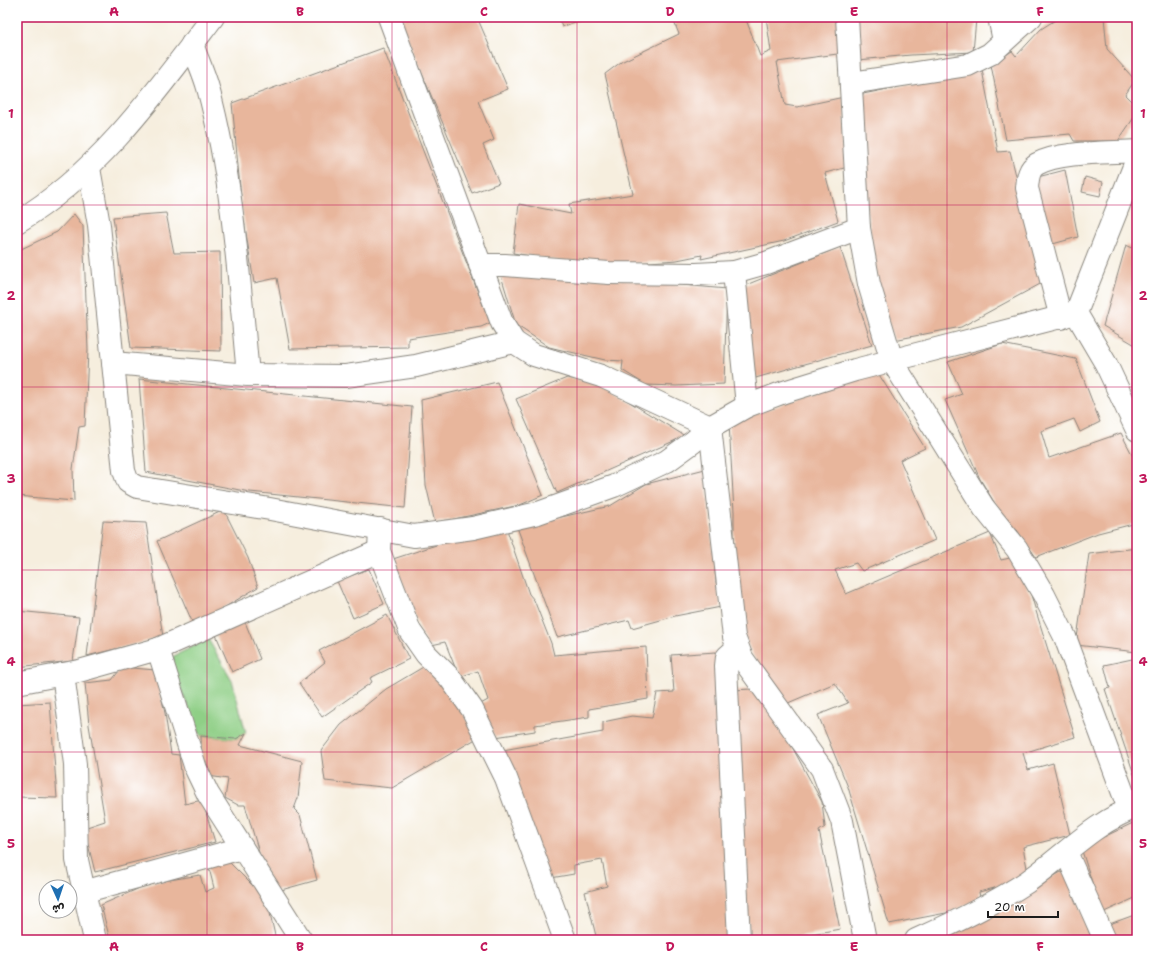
<svg xmlns="http://www.w3.org/2000/svg" width="1154" height="957" viewBox="0 0 1154 957" font-family="'Shantell Sans','Playpen Sans Arabic',sans-serif">
<style>
.green{fill:#8fcf86;stroke:#567651}
.building{fill:#e8b69c}
.lines{fill:none;stroke-linecap:round;stroke-linejoin:round}
.street-casing{stroke:#89857d;stroke-width:24}
.street{stroke:#fff;stroke-width:22}
.grid{fill:none;stroke:#c2185b;stroke-width:1;stroke-opacity:0.55}
.neatline{fill:none;stroke:#c2185b;stroke-width:1.5}
.grid-label{font-size:13px;text-anchor:middle;font-weight:bold;fill:#c2185b}
</style>
<rect width="100%" height="100%" fill="#fff"/>
<filter id="ink" filterUnits="userSpaceOnUse"><feTurbulence type="fractalNoise" baseFrequency=".025" numOctaves="2"/><feDisplacementMap in="SourceGraphic" scale="8" xChannelSelector="R" yChannelSelector="G"/><feConvolveMatrix kernelMatrix="1 2 1 2 8 2 1 2 1" color-interpolation-filters="sRGB"/></filter>
<filter id="wash" filterUnits="userSpaceOnUse"><feTurbulence type="fractalNoise" baseFrequency=".012" numOctaves="4" result="noise"/><feDisplacementMap in="SourceGraphic" scale="16" xChannelSelector="R" yChannelSelector="G"/><feGaussianBlur stdDeviation="0.9" result="paint"/><feColorMatrix in="noise" values="0 0 0 0 0 0 0 0 0 0 0 0 0 0 0 0 0 1.4 0 .05"/><feComposite in="paint" operator="in"/></filter>
<g filter="url(#wash)">
<rect width="100%" height="100%" fill="#f6eede"/>
<polygon class="green" points="208,639 232,680 246,733 236,739 201,736 168,659"/>
<g id="blocks">
<g class="building">
<polygon points="408,17 477,17 508,89 478,101 494,140 483,145 499,183 472,193 400,21"/>
<polygon points="558,17 587,17 562,27"/>
<polygon points="672,17 691,17 691,19 697,17 745,17 760,56 771,51 766,17 838,17 845,53 777,62 785,105 797,107 844,97 848,167 825,173 838,221 784,241 701,259 702,255 677,260 608,265 560,261 513,253 519,204 571,214 569,204 633,194 605,74 621,62 679,34"/>
<polygon points="856,17 968,17 976,19 973,52 911,55 858,60"/>
<polygon points="1060,17 1104,17 1107,49 1135,80 1125,95 1137,107 1137,113 1118,141 1074,141 1070,134 1006,140 991,65 1012,51 1016,56 1041,29"/>
<polygon points="383,48 490,323 481,327 408,338 408,347 290,349 277,278 254,283 242,208 232,103"/>
<polygon points="982,70 998,152 1010,151 1042,283 961,327 894,340 878,289 863,178 858,95"/>
<polygon points="1065,170 1078,237 1049,245 1034,178"/>
<polygon points="1085,177 1103,182 1100,196 1082,192"/>
<polygon points="166,213 174,253 220,252 221,351 131,348 113,217"/>
<polygon points="74,214 83,226 88,350 85,426 79,427 73,469 74,501 17,496 17,251 57,232"/>
<polygon points="1126,245 1137,250 1137,346 1103,326"/>
<polygon points="840,247 872,345 752,379 741,287"/>
<polygon points="499,269 727,289 724,384 676,386 646,385 622,370 623,361 605,360 549,347 516,325"/>
<polygon points="1002,344 1076,359 1100,422 1080,432 1074,419 1041,431 1049,458 1121,433 1137,464 1137,523 1098,533 1036,557 1017,530 1008,528 999,510 980,479 945,400 962,394 948,362"/>
<polygon points="878,373 925,448 900,460 935,540 862,571 856,563 835,570 846,594 990,533 1001,560 1010,558 1031,595 1075,737 1023,753 1028,770 1053,763 1070,835 1023,847 1028,873 1006,885 979,892 980,898 951,912 889,924 848,787 818,715 848,703 835,683 788,703 758,666 745,638 734,561 734,512 729,423 818,392 838,382 844,385"/>
<polygon points="567,378 600,384 685,436 557,493 516,399"/>
<polygon points="139,379 412,407 405,508 250,492 146,472"/>
<polygon points="497,382 543,495 520,505 435,523 426,485 421,400"/>
<polygon points="705,469 716,582 721,607 675,616 632,628 629,620 557,637 517,527 610,506 646,484"/>
<polygon points="224,510 248,558 258,587 194,626 157,541"/>
<polygon points="103,521 146,523 163,637 87,656"/>
<polygon points="506,527 529,594 534,600 551,643 554,655 646,647 648,699 589,709 589,717 535,725 535,731 495,737 477,706 488,700 478,671 459,677 445,642 427,646 393,559 461,537"/>
<polygon points="1137,548 1137,652 1076,645 1089,554"/>
<polygon points="369,569 384,604 353,618 337,581"/>
<polygon points="17,611 79,617 73,661 17,667"/>
<polygon points="387,615 409,659 370,678 372,682 322,717 299,683 325,662 319,651"/>
<polygon points="245,622 260,659 232,672 216,635"/>
<polygon points="716,652 725,827 728,940 597,940 585,892 607,886 602,860 574,865 574,874 545,879 503,750 603,732 603,722 632,716 652,718 657,693 674,692 671,655"/>
<polygon points="1137,658 1137,777 1135,777 1105,689 1110,688 1104,665"/>
<polygon points="430,663 479,737 392,788 325,781 321,751 341,725 386,689"/>
<polygon points="122,667 155,670 165,713 171,754 179,755 185,804 202,800 215,842 95,872 84,828 105,821 89,725 85,683 112,680"/>
<polygon points="751,689 778,721 822,802 825,827 819,831 840,929 778,940 750,940 744,877 733,690"/>
<polygon points="50,702 57,798 17,797 17,704"/>
<polygon points="246,733 240,745 302,761 298,798 294,809 300,815 317,880 274,892 260,856 245,805 238,805 225,798 228,779 202,775 201,736 236,739"/>
<polygon points="1137,821 1137,897 1102,913 1081,848"/>
<polygon points="226,859 267,900 276,940 110,940 101,905 151,883 200,875 205,892 214,888 208,864"/>
<polygon points="1061,872 1068,875 1092,940 946,940 969,923"/>
<polygon points="1137,914 1137,940 1112,940 1107,925"/>
</g>
</g>
</g>
<g filter="url(#ink)">
<use href="#blocks" fill-opacity="0" stroke="#89857d" stroke-width="1"/>
<g class="lines">
<defs>
<g id="street">
<polyline points="389,17 502,323 514,342 534,355 601,376 710,427 734,637 742,658 822,769 842,821 865,940"/>
<polyline points="847,17 859,228 869,284 892,361 984,508 1017,549 1044,595 1065,637 1129,809"/>
<polyline points="999,17 1004,41"/>
<path d="M 192,44 C 197,59 204,73 208,88 C 233,180 239,279 248,375"/>
<polyline points="851,83 968,65 990,54 1031,17"/>
<polyline points="89,168 99,225 124,471 128,482 137,487 270,509 414,536 473,528 538,513 614,486 667,461 693,442 710,427 747,406 784,392 855,370 1076,313 1137,159"/>
<path d="M 17,222 C 98,174 157,91 213,17"/>
<polyline points="480,265 505,265 609,273 696,274 734,272 766,263 859,228"/>
<polyline points="734,272 747,406"/>
<polyline points="1076,313 1106,364 1137,430"/>
<path d="M 1061,318 L 1027,188 C 1028,179 1028,169 1037,164 C 1060,151 1110,153 1137,151"/>
<polyline points="113,363 248,375 346,376 416,366 514,342"/>
<polyline points="380,529 379,551 410,631 426,654 450,678 472,709 506,778 565,940"/>
<polyline points="737,648 727,657 726,666 739,940"/>
<polyline points="158,649 196,769 208,794 301,940"/>
<polyline points="63,674 75,764 77,860 95,940"/>
<polyline points="17,683 79,671 158,649 379,551"/>
<polyline points="1066,852 1105,940"/>
<polyline points="83,892 242,848"/>
<path d="M 916,940 C 954,923 992,905 1027,882 C 1063,857 1095,821 1137,807"/>
</g>
</defs>
<use href="#street" class="street-casing"/>
<use href="#street" class="street"/>
</g>
</g>
<path class="grid" d="M 207,17 L 207,940M 392,17 L 392,940M 577,17 L 577,940M 762,17 L 762,940M 947,17 L 947,940M 17,205 L 1137,205M 17,387 L 1137,387M 17,570 L 1137,570M 17,752 L 1137,752"/>
<rect width="1154" height="957" fill="none" stroke="#fff" stroke-width="44"/>
<g transform="translate(58 899) rotate(177)"><circle r="19" fill="#ffffff" stroke="#a4a4a4"/>
<path d="M0-3L7 15L0 10L-7 15Z" fill="#1f6fb2"/>
<text y="-6" font-size="11" font-weight="bold" text-anchor="middle" fill="#1c1c1c">ش</text>
</g>
<path d="M988 911v6h70v-6" fill="none" stroke="#1c1c1c" stroke-width="2"/>
<text x="994" y="911" font-size="12" fill="#1c1c1c" stroke="#ffffff" stroke-width="3" paint-order="stroke">20 m</text>
<rect x="22" y="22" width="1110" height="913" class="neatline"/>
<g class="grid-label">
<text x="114" y="16">A</text>
<text x="300" y="16">B</text>
<text x="484" y="16">C</text>
<text x="670" y="16">D</text>
<text x="854" y="16">E</text>
<text x="1040" y="16">F</text>
<text x="11" y="118">1</text>
<text x="1143" y="118">1</text>
<text x="11" y="300">2</text>
<text x="1143" y="300">2</text>
<text x="11" y="483">3</text>
<text x="1143" y="483">3</text>
<text x="11" y="666">4</text>
<text x="1143" y="666">4</text>
<text x="11" y="848">5</text>
<text x="1143" y="848">5</text>
<text x="114" y="951">A</text>
<text x="300" y="951">B</text>
<text x="484" y="951">C</text>
<text x="670" y="951">D</text>
<text x="854" y="951">E</text>
<text x="1040" y="951">F</text>
</g>
</svg>
